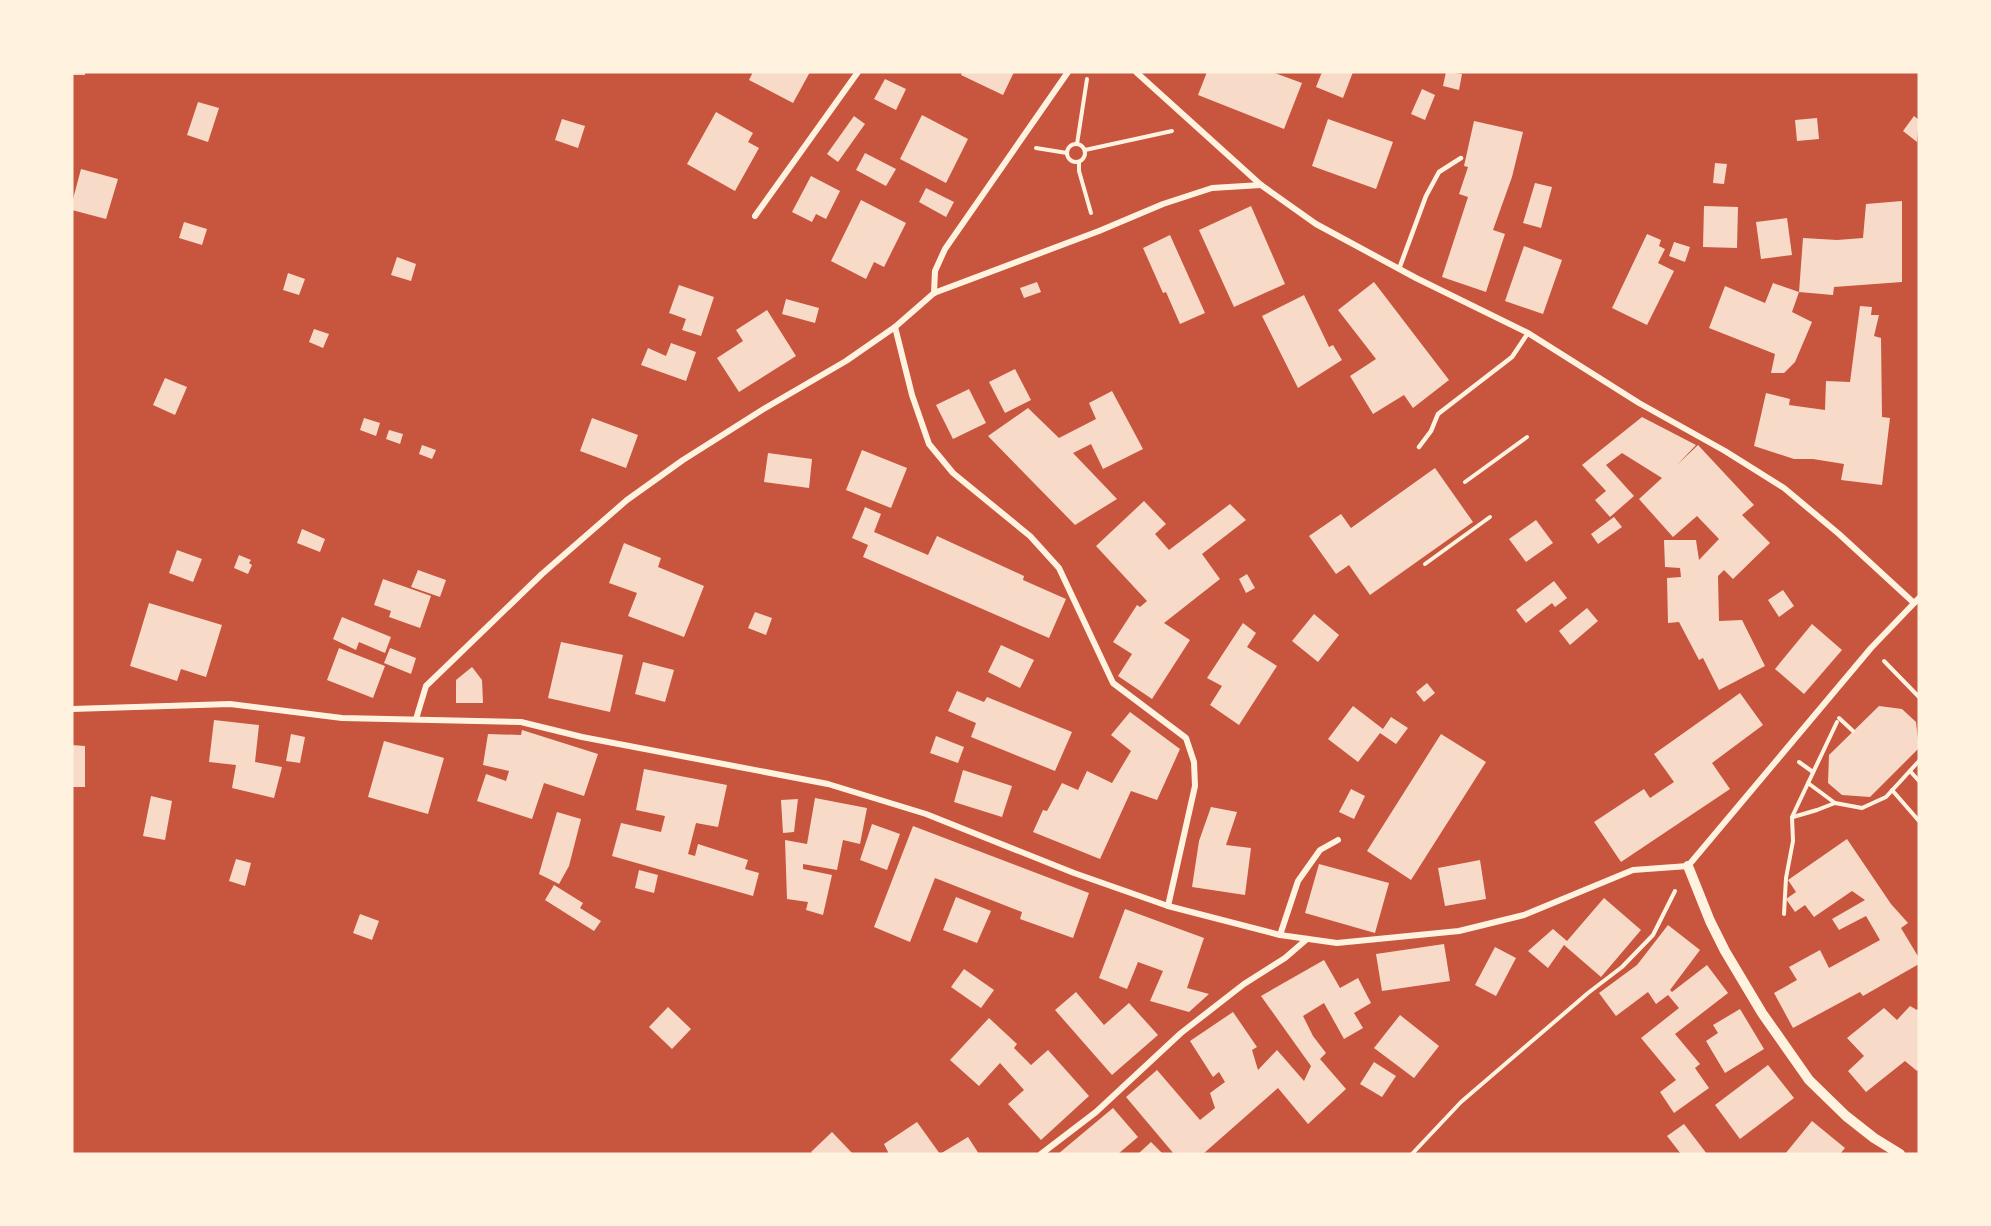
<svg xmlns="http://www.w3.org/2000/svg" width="1991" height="1226" viewBox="0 0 1991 1226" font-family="Rubik,sans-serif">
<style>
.building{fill:#f7dbc8}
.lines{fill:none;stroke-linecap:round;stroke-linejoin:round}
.path{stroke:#fff3e0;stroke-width:4}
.service{stroke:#fff3e0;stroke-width:4.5}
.minor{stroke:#fff3e0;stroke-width:6}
.tertiary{stroke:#fff3e0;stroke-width:10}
</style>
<rect width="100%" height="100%" fill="#c8553d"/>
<g class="building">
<rect x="72" y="72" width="13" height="3"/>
<polygon points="753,72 810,72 793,103 749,80"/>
<polygon points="962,72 1014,72 1003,95 961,75"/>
<polygon points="1207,72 1272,72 1302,83 1284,129 1198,95"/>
<polygon points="1322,72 1353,72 1343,98 1316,87"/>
<polygon points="1446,72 1462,74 1459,90 1443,86"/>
<polygon points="885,79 906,89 896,110 874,99"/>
<polygon points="1422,89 1435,95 1425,120 1411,114"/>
<polygon points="198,102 219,108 208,142 187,135"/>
<polygon points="716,112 753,133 748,142 759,148 735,191 687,164"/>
<polygon points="922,115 968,139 946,183 900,159"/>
<polygon points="854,116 865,124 838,162 827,154"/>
<polygon points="1914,116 1919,120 1917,142 1903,131"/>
<polygon points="1817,118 1819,139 1797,141 1795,120"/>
<polygon points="562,119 585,126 578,148 555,140"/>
<polygon points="1328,119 1393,142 1376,189 1312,166"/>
<polygon points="1474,121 1523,132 1512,177 1493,230 1505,234 1486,292 1442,277 1468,197 1459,194 1468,167 1464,166"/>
<polygon points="865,153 896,169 886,186 856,170"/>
<polygon points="1715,163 1727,164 1724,184 1713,183"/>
<polygon points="81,169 118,179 106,219 72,210 72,203"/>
<polygon points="811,176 840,191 826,219 816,214 812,222 792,212"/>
<polygon points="1535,183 1552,187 1541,228 1523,223"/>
<polygon points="926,188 954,202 946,217 919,202"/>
<polygon points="861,200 906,223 884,267 874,262 866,279 831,261"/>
<polygon points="1902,201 1902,282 1834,287 1833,295 1799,292 1803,238 1837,240 1863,238 1866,204"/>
<polygon points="1251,206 1285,284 1234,307 1199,230"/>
<polygon points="1704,206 1738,207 1737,248 1703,247"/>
<polygon points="1787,218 1792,255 1761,259 1756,222"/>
<polygon points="184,222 207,229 202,245 179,238"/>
<polygon points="1647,234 1661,240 1659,246 1665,249 1658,263 1674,271 1647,325 1612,308"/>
<polygon points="1170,235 1205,313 1180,324 1166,292 1163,293 1143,248"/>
<polygon points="1674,242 1690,247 1685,262 1669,256"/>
<polygon points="1524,246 1562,260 1543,314 1505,301"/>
<polygon points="397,257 416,264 411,281 391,275"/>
<polygon points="288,273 305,279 299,295 283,290"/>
<polygon points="1037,282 1041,292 1024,298 1020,288"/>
<polygon points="1374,282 1449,380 1413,408 1404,395 1373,414 1350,376 1376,359 1338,310"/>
<polygon points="1773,283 1799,292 1792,312 1812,322 1795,362 1784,373 1771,373 1775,354 1709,328 1725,286 1765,303"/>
<polygon points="679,285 714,297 701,336 682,330 686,319 669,313"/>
<polygon points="1304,295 1329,347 1333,345 1342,360 1298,388 1262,316"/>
<polygon points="786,299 819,308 815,323 782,314"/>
<polygon points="1860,306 1872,307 1871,315 1879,315 1874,336 1881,338 1882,417 1890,418 1882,485 1841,480 1844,464 1813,459 1794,459 1754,446 1766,393 1790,399 1789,405 1825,410 1826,381 1850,382"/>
<polygon points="767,310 796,356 739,392 717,358 743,341 736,330"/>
<polygon points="314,329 329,334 323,348 309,342"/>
<polygon points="671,343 696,352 686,381 641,365 648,348 666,356"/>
<polygon points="1015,369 1031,400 1005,413 989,382"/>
<polygon points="165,378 187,387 175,415 153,405"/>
<polygon points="969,389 986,423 953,439 936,405"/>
<polygon points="1112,391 1143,449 1103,469 1091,444 1073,453 1117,499 1075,525 988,436 1028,408 1059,438 1096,419 1089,403"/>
<polygon points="1642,417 1696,445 1677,465 1698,445 1754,505 1742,515 1770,543 1733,579 1724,570 1718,576 1719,621 1742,620 1765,666 1719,690 1703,658 1699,660 1679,622 1668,623 1667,578 1681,577 1680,568 1665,567 1664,540 1696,540 1699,560 1719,539 1697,516 1673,537 1639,499 1662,478 1622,453 1606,465 1634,496 1610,517 1595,500 1606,491 1582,465"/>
<polygon points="364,418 380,423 376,436 360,430"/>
<polygon points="592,418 638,435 626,468 580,451"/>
<polygon points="389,430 403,434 400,444 386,439"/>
<polygon points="422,445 436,450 432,459 419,454"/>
<polygon points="862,450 907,468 891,508 846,490"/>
<polygon points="768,453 812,459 809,488 764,482"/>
<polygon points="1435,468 1473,522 1370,595 1349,565 1336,574 1309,536 1341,514 1351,528"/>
<polygon points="1144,501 1166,524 1155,534 1169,550 1230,504 1246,520 1202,554 1220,579 1164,623 1190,640 1152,699 1118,676 1132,654 1113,642 1137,605 1140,607 1147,601 1096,546"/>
<polygon points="865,507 881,514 874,532 928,555 937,536 1024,576 1023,580 1066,599 1049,638 863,557 868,545 852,538"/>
<polygon points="1614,517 1622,527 1598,544 1591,534"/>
<polygon points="1536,520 1553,543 1526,562 1509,539"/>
<polygon points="302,529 325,539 320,552 297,543"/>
<polygon points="624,543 661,558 658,567 704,586 684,637 628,616 637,593 609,583"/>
<polygon points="177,550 202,559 193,582 169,573"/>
<polygon points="239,555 251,560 249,563 252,565 248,574 234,568"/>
<polygon points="418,570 446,580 440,597 411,587"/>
<polygon points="1247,574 1255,588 1246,593 1239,579"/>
<polygon points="383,579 431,596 420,628 389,617 391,611 374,605"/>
<polygon points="1554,581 1567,598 1555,607 1552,603 1526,623 1516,610"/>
<polygon points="1783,590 1794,606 1779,617 1768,600"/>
<polygon points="149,603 222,625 206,677 181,669 177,681 130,666"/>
<polygon points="1587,608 1598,621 1570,645 1559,631"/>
<polygon points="755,612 772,618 766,635 748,628"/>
<polygon points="1314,614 1339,635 1318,662 1292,641"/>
<polygon points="342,617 391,637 385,653 359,642 356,650 333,639"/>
<polygon points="1243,623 1256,633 1247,647 1277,666 1239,725 1210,705 1222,686 1207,678"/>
<polygon points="1812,624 1842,650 1804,694 1775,669"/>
<polygon points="561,642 623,655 610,712 548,698"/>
<polygon points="1001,645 1034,660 1020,688 988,672"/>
<polygon points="339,648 385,666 373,698 327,680"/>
<polygon points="390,648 416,658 411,674 384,663"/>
<polygon points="643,662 674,670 665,702 635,694"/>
<polygon points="472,667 482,680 483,703 456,703 456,680"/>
<polygon points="1427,683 1435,693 1424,702 1416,692"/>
<polygon points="957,691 984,702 987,697 1072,732 1055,771 971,737 976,723 948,711"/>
<polygon points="1740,693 1763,725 1712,763 1730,789 1621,862 1594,822 1644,789 1650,798 1674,782 1654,754"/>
<polygon points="1353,706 1383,729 1391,717 1408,728 1396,744 1380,733 1358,762 1328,739"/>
<polygon points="1879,706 1902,709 1916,722 1919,748 1870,797 1842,795 1828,783 1829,755"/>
<polygon points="1130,712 1180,749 1157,800 1131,791 1100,859 1033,832 1043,810 1047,811 1062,783 1078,790 1087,771 1112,783 1131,751 1111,735"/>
<polygon points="214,720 259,725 255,762 282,767 274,798 232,788 236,765 209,762"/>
<polygon points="522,730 598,754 584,796 544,783 532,819 477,801 486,774 506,781 509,771 483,765 488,734 521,735"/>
<polygon points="291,734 305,737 300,763 286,761"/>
<polygon points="1441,734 1486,762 1411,880 1367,851"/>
<polygon points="936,736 964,747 958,763 930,753"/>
<polygon points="384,741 444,758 428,814 368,797"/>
<polygon points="72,745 85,746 85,787 72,787"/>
<polygon points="644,769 727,785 718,827 696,823 688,854 695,856 698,844 748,860 745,869 759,873 753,896 612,856 621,823 661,832 665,816 636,810"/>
<polygon points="963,770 1012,786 1002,817 954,802"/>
<polygon points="1351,789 1365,796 1354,819 1339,812"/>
<polygon points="151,796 172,801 165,840 143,836"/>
<polygon points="815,798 867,808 860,844 843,840 837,870 803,864 803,869 832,875 823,915 806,910 808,902 787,899 785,840 807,844"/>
<polygon points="798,799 794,832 783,833 781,800"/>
<polygon points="1211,807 1237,812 1226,845 1251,848 1245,895 1192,887 1199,841"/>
<polygon points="557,812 581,819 569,866 559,884 539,874"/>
<polygon points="872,824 900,834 887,870 860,860"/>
<polygon points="913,826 1089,893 1073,938 1020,919 1022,912 935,878 910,942 874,927"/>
<polygon points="1847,839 1891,904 1908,923 1901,928 1919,958 1919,964 1863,996 1860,992 1793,1028 1774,993 1797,980 1789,967 1820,950 1829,968 1880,940 1866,916 1839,930 1832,919 1865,900 1852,891 1814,917 1805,905 1795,912 1786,899 1796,892 1788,880"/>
<polygon points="236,859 251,863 245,886 229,881"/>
<polygon points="1480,860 1486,899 1445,906 1438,868"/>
<polygon points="1319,864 1389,883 1375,933 1305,913"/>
<polygon points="639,870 658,875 654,893 635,888"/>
<polygon points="554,885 583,903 580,908 601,921 594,931 545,900"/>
<polygon points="956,897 991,911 977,943 943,930"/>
<polygon points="1604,898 1641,930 1601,977 1564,945 1548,968 1528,951 1553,929 1567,941"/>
<polygon points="1125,909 1204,938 1187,988 1209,994 1189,1012 1150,1001 1163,971 1138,962 1127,989 1099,978"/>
<polygon points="360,914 379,921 372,940 353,933"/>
<polygon points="1668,925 1700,950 1670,990 1672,992 1707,965 1728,993 1675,1034 1700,1064 1695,1068 1709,1088 1674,1113 1660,1092 1676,1080 1641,1038 1679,1008 1668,995 1656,1004 1648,992 1616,1016 1599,993 1637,965"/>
<polygon points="1444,944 1450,981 1382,991 1376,954"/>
<polygon points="1495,947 1516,958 1496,996 1475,985"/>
<polygon points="1324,960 1340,988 1358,978 1371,1003 1354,1013 1363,1028 1344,1039 1324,1003 1303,1016 1313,1036 1326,1053 1320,1059 1346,1089 1308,1124 1278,1088 1203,1154 1174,1154 1126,1097 1157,1070 1200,1120 1215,1108 1210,1093 1225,1082 1219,1072 1213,1077 1190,1041 1233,1012 1257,1047 1252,1050 1258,1070 1277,1050 1304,1081 1311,1066 1261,996"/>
<polygon points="964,969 994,990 981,1008 951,987"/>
<polygon points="1076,992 1104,1025 1129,1003 1158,1035 1112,1075 1055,1010"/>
<polygon points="1910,1006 1917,1010 1919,1007 1919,1069 1917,1071 1905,1061 1866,1092 1848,1071 1864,1056 1847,1038 1884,1008 1897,1020"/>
<polygon points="668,1007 691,1029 672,1049 649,1027"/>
<polygon points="1740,1009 1764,1049 1725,1073 1706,1041 1718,1033 1713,1025"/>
<polygon points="1400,1015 1439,1046 1414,1078 1374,1048"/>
<polygon points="989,1018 1017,1044 1014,1048 1031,1065 1048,1050 1089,1096 1041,1140 1008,1104 1024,1090 1000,1063 979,1086 950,1060"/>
<polygon points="1374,1062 1396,1076 1382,1097 1360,1084"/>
<polygon points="1768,1065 1794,1098 1740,1139 1715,1105"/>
<polygon points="1113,1108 1138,1137 1118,1154 1058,1154"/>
<polygon points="1812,1121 1845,1148 1840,1154 1785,1154"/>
<polygon points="917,1122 940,1154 968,1137 979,1154 889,1154 884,1144"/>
<polygon points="1684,1124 1707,1154 1681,1154 1667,1136"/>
<polygon points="832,1132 853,1154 813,1154 811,1152"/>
<polygon points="1151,1142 1163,1154 1138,1154"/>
</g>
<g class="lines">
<g class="path">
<circle cx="1076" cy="153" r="9"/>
<polyline points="1077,144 1087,79"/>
<polyline points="1036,148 1067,153"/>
<polyline points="1085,150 1172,131"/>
<polyline points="1079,162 1079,171 1091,213"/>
<polyline points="1465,482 1527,437"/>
<polyline points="1425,564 1490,517"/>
<polyline points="1884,661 1919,697"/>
<polyline points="1839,718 1853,731"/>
<polyline points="1799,762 1813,772"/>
<polyline points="1910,771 1919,781"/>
<polyline points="1808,783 1835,803"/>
<polyline points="1892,790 1919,821"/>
<polyline points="1793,817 1817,810 1835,803 1862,808 1886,797 1919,761"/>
<polyline points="1784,914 1786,878 1793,841 1792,817 1837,722"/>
<polyline points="1412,1154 1461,1102 1588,993 1622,967 1653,935 1675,891"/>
</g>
<g class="service">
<polyline points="1399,269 1426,196 1439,172 1461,158"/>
<polyline points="1419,447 1431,431 1438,414 1512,357 1528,333"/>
</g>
<g class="minor">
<polyline points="1136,72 1261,185 1316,224 1416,278 1528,333 1639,403 1725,451 1784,488 1839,534 1914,603"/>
<polyline points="755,216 858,72"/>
<polyline points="934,293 935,271 945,249 1068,72"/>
<polyline points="895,327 912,395 929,444 953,473 1030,536 1059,568 1113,683 1186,738 1194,762 1195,786 1168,906"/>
<polyline points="72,709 230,704 342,718 521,722 582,737 828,784 926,814 1074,873 1168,906 1280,935 1337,943 1459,931 1524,915 1633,870 1688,866 1871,648 1919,598"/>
<polyline points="416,719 426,686 542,574 627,500 683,460 762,410 846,361 895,327 934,293 1099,231 1163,204 1212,188 1261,185"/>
<polyline points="1280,935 1298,881 1320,850 1338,840"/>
<polyline points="1041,1154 1096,1112 1181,1033 1244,984 1285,958 1307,939"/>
</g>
<polyline class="tertiary" points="1688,866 1710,921 1725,951 1762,1013 1809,1080 1846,1116 1874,1138 1900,1154"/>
</g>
<rect width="1991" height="1226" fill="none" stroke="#fff3e0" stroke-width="147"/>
</svg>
